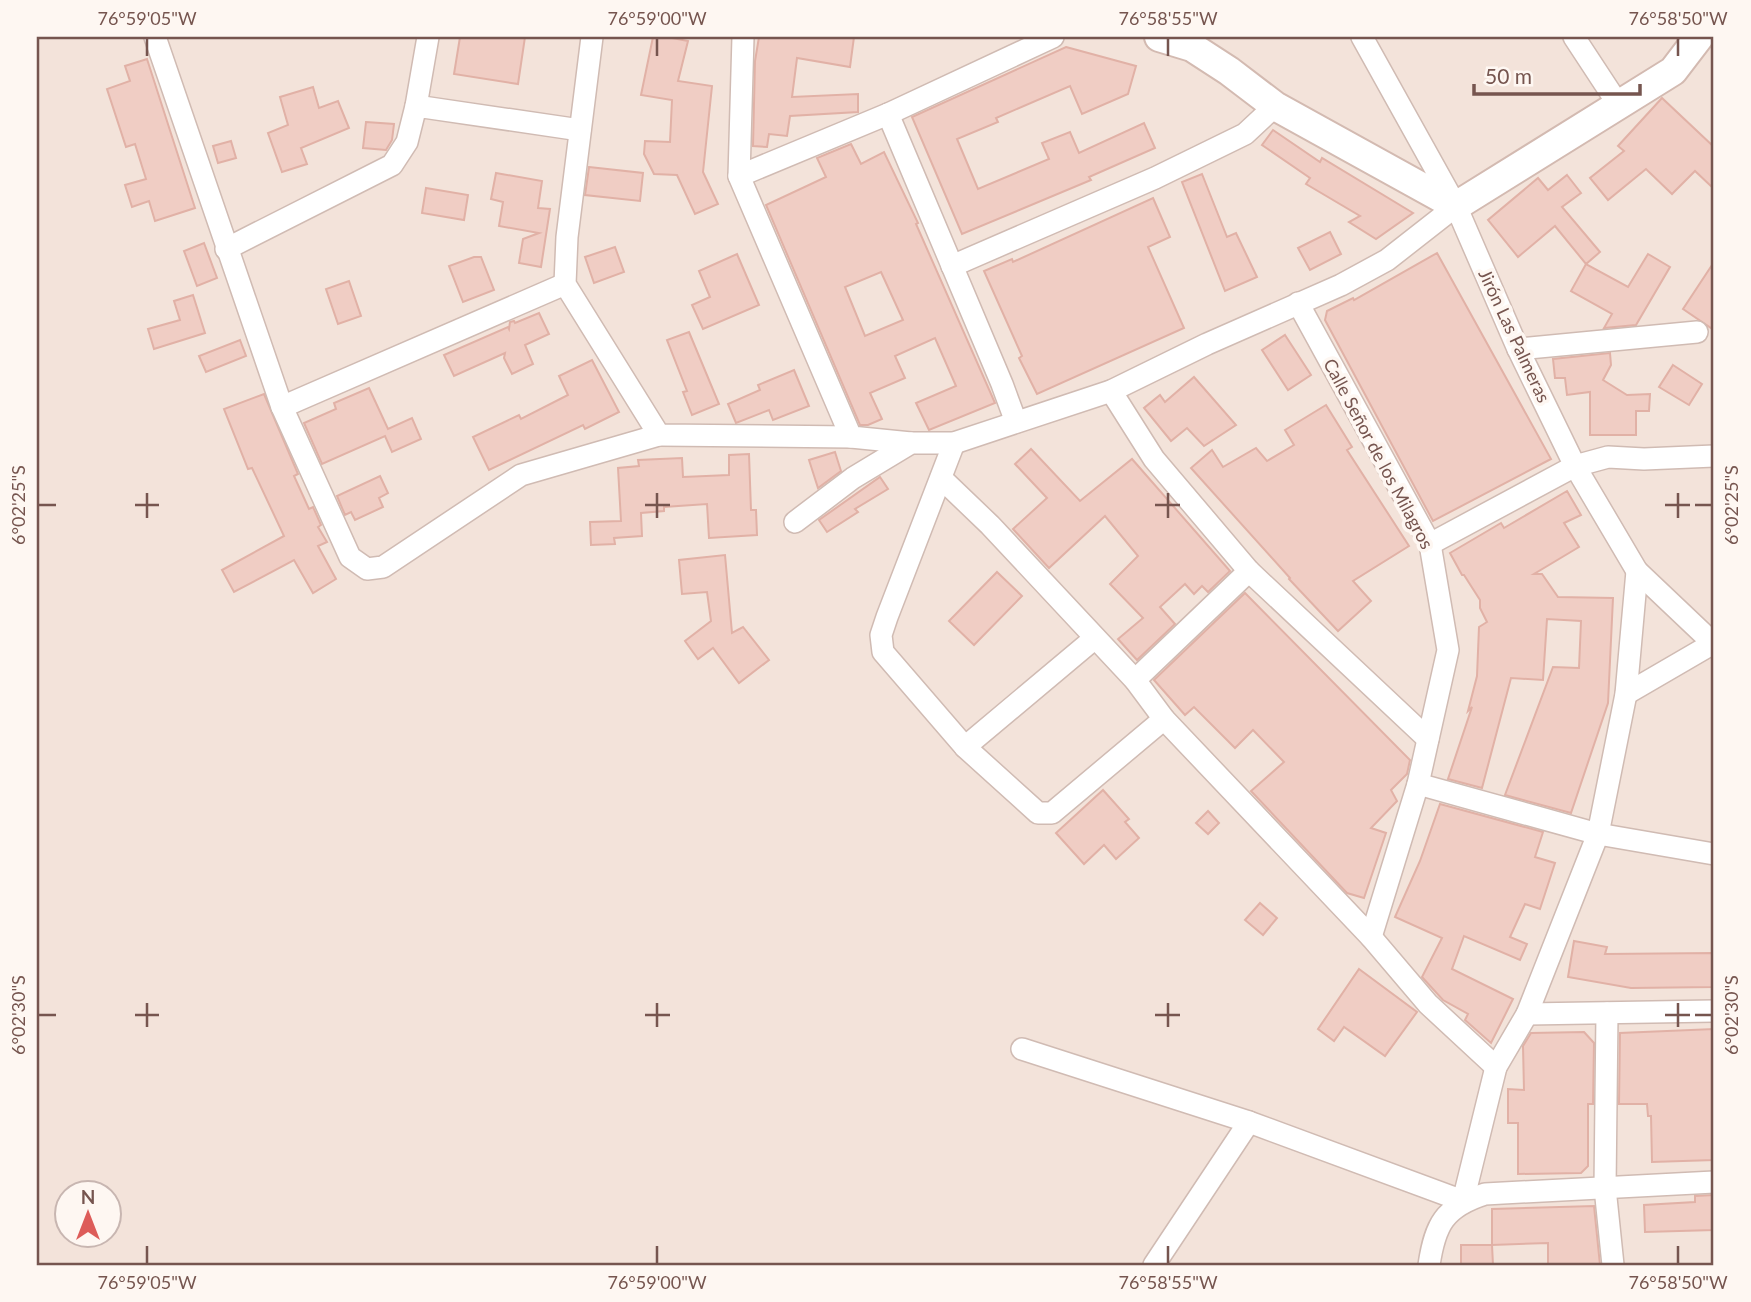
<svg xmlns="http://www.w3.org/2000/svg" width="1751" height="1302" viewBox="0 0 1751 1302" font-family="Lato,sans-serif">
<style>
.residential{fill:#f3e3da;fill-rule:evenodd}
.building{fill:#f0cdc4;stroke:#e1b1a6;stroke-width:2;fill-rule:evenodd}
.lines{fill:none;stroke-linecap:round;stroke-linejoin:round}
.minor-casing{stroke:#d0bbb3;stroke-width:24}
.secondary-casing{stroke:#d3bab1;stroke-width:32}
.minor{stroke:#fff;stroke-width:21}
.secondary{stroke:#fff;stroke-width:28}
.ticks{fill:none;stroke:#76554f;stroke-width:2.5}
.labels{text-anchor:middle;stroke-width:7;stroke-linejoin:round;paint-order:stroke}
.street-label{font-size:18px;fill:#76554f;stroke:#fef7f2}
.neatline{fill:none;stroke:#76554f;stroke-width:2.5}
.ticks-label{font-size:18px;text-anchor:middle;fill:#76554f}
</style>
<rect width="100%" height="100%" fill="#fcf2eb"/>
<path class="residential" d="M 37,37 L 1714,37 L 1714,1265 L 37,1265 ZM 66,1194 L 108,1194 L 108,1236 L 66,1236 Z"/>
<g class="building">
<polygon points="460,37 525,37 518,84 454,74"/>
<polygon points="653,37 667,37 688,41 678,81 712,86 703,172 718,204 695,214 677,175 654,174 644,154 645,141 670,142 672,100 641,95"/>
<polygon points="759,37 854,37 850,67 797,58 792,97 858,94 858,112 790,116 787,136 769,134 767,147 753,146 755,61"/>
<polygon points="1066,47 1136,66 1128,94 1082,114 1070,86 996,118 998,122 957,139 978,189 1049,159 1042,143 1070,132 1079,153 1144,123 1155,148 1089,177 1091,180 962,234 912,117"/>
<polygon points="147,59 195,208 155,221 149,201 132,207 125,185 146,179 135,144 126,147 107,89 130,81 125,66"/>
<polygon points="313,87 319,108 338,101 349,128 301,148 307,164 282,172 268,133 288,125 280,97"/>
<polygon points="1662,98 1714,147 1714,189 1695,171 1672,194 1646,169 1608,200 1590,178 1624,151 1618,146"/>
<polygon points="366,122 394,124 392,140 386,150 363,148"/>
<polygon points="1273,130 1320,162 1322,158 1413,213 1376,239 1349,222 1360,216 1306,184 1310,178 1262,145"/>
<polygon points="231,141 236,158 218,163 213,146"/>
<path d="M 851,144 L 861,164 L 884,152 L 918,223 L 916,224 L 995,403 L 929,430 L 916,403 L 956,386 L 935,338 L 895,356 L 905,378 L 870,393 L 882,419 L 868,425 L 860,425 L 766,205 L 826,177 L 817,158 ZM 881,272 L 903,320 L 865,336 L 845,287 Z"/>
<polygon points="589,167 643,173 640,201 585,195"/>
<polygon points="496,173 542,181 538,208 550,209 541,267 519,263 523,239 539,233 499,226 503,202 491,199"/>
<polygon points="1202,174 1227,237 1236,233 1257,277 1225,291 1182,182"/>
<polygon points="1567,175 1581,193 1562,207 1600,252 1586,264 1555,226 1518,257 1488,220 1538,178 1548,190"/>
<polygon points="426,188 468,195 464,220 422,213"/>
<polygon points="1153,198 1170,237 1148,247 1184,328 1037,394 1019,358 1022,356 984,271 1012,259 1013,262"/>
<polygon points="1330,232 1341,254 1310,270 1298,248"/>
<polygon points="204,243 217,278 197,286 184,251"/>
<polygon points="615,247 624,272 594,283 585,257"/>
<polygon points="1437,253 1551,459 1433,521 1325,320 1327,311 1353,298 1354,300"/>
<polygon points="737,254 759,305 703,329 692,305 710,297 699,271"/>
<polygon points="1648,254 1670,267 1636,325 1604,328 1612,314 1571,291 1586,264 1628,287"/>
<polygon points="474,257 481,257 494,290 463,302 449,266"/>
<polygon points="1714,262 1714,330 1683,309"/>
<polygon points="349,281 361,316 338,324 326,289"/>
<polygon points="193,295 205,333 154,349 148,329 180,320 174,301"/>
<polygon points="539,313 549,334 525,345 533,364 512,374 504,358 505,353 454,376 444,355 508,327 509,329 510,322 514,321 515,323"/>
<polygon points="689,332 719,404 692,415 683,392 687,391 667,340"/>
<polygon points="1285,335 1311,375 1288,390 1262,350"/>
<polygon points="240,340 246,356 206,372 199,356"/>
<polygon points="1610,353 1611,365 1603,380 1627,395 1650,394 1649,411 1636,411 1636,435 1590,435 1590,392 1567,395 1565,378 1555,378 1553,359"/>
<polygon points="592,360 619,412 585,429 583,425 489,470 473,437 519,415 521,419 568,395 559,376"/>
<polygon points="1673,365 1702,384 1689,405 1659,387"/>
<polygon points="794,370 809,406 773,420 769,410 736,423 728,404 760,390 758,385"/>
<polygon points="1194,377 1236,425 1204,446 1187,428 1171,441 1144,408 1160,395 1165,402"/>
<polygon points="369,388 388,429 412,418 421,439 392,452 385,436 322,464 304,423 336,409 334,403"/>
<polygon points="264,394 298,474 294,476 309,509 313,507 321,525 318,527 327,542 318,546 336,579 313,593 294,560 234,592 222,570 284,536 252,468 248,469 224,409"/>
<polygon points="1326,405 1352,447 1347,450 1409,546 1353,581 1371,601 1338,631 1289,579 1290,578 1191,468 1212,450 1223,467 1256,448 1267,461 1294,445 1285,430"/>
<polygon points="1031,449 1080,501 1132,459 1230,571 1208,592 1202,586 1194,594 1185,584 1160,607 1175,624 1137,660 1118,639 1143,618 1110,584 1138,556 1105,516 1049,568 1013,529 1047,498 1015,464"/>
<polygon points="835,452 841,471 818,488 809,460"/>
<polygon points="749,454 751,510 756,510 757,535 709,538 707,504 664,507 664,511 641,513 642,536 614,538 615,544 591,545 590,522 621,521 618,468 639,466 638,460 682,458 683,477 729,475 729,455"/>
<polygon points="380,476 388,493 379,498 383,507 355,520 351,512 345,515 337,496"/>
<polygon points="880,477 888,489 855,509 858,512 827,532 819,520"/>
<polygon points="1567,491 1581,515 1564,523 1579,547 1534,574 1542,574 1558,597 1613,598 1608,703 1571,813 1505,795 1553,667 1579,668 1581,621 1547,619 1543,680 1511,678 1482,788 1448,779 1472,707 1468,711 1477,676 1479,627 1487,622 1480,608 1480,600 1464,575 1462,575 1450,553 1501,523 1504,528"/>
<polygon points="725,555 732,633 743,627 769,660 739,683 713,648 698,659 685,641 711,621 707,592 682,594 679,560"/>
<polygon points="997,572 1022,596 974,645 949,621"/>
<polygon points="1245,593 1410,760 1407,774 1391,790 1397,801 1371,828 1386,833 1364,898 1347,893 1251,791 1284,762 1253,730 1235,748 1194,707 1185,715 1154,680"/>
<polygon points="1103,790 1129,819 1125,822 1139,838 1116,859 1104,845 1084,864 1056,833"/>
<polygon points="1440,804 1543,832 1535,857 1555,863 1540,909 1525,904 1510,937 1527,944 1520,960 1464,936 1452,969 1513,999 1491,1043 1465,1020 1468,1014 1443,1000 1422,977 1442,938 1395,917 1420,861"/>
<polygon points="1208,811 1219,823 1208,834 1196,823"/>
<polygon points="1260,903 1277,918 1263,935 1245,920"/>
<polygon points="1574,941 1607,947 1605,954 1714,953 1714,987 1631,988 1568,977"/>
<polygon points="1359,969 1417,1012 1385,1056 1344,1027 1334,1041 1318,1029"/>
<polygon points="1714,1029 1714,1160 1652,1162 1651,1116 1648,1116 1647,1104 1619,1104 1620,1033"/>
<polygon points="1584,1032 1594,1043 1593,1104 1588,1104 1588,1166 1581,1173 1518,1174 1518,1123 1508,1123 1508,1089 1524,1090 1523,1046 1531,1033"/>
<polygon points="1714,1195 1714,1230 1645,1232 1644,1205 1695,1202 1695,1196"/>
<polygon points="1594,1206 1600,1265 1548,1265 1548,1243 1492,1245 1492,1209"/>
<polygon points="1461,1245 1492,1245 1493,1265 1461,1265"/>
</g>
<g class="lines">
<defs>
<g id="minor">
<polyline points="155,37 282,407 350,557 367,569 383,567 521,475 659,435"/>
<polyline points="592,37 567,237 565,284 659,435 851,437"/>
<polyline points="743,37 739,176 851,437 911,443"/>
<polyline points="1362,37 1456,206 1518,349 1575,466 1637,571 1714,644"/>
<polyline points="1574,37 1618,104"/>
<polyline points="416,106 428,37"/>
<polyline points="888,114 1002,384 1016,422"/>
<polyline points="739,176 888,114 1053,37"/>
<polyline points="226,249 392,165 407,142 416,106 580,130"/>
<polyline points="952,266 1155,178 1245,134 1275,106"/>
<polyline points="1298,303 1430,544 1448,650 1418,784 1371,937"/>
<polyline points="1518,349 1697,332"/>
<polyline points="1111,391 1154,459 1249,571 1428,739"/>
<polyline points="282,407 565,284"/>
<polyline points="954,443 887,617 881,635 883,652 965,747 1038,813 1052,813 1164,719"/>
<polyline points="941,478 990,525 1135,680 1164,719 1371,937 1428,1004 1496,1067"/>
<polyline points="795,522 853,478 911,443 954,443 1111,391 1207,344 1341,285 1387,260 1456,206"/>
<polyline points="1430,544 1575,466 1608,457 1644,459 1714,456"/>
<polyline points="1135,680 1249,571"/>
<polyline points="1626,694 1712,644"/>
<polyline points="965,747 1095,638"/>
<polyline points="1418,784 1598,834 1714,854"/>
<polyline points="1607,1013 1605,1188 1613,1265"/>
<polyline points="1527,1014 1714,1011"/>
<polyline points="1022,1049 1249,1122 1463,1201 1496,1067 1527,1014 1598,834 1626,694 1637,571"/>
<polyline points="1154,1265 1249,1122"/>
<path d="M 1429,1265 C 1435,1225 1444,1207 1485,1194 L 1714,1182"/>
</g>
<polyline id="secondary" points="1159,37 1192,47 1229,71 1275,106 1456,206 1673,71 1699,37"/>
</defs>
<use href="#minor" class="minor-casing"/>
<use href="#secondary" class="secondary-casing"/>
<use href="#minor" class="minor"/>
<use href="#secondary" class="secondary"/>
</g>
<path class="ticks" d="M 147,38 L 147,56M 657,38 L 657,56M 1168,38 L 1168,56M 1678,38 L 1678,56M 147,493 L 147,518M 657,493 L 657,518M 1168,493 L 1168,518M 1678,493 L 1678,518M 38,505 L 56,505M 135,505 L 159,505M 645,505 L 670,505M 1155,505 L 1180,505M 1665,505 L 1690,505M 1695,505 L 1712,505M 147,1003 L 147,1027M 657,1003 L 657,1027M 1168,1003 L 1168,1027M 1678,1003 L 1678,1027M 38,1015 L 56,1015M 135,1015 L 159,1015M 645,1015 L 670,1015M 1155,1015 L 1180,1015M 1665,1015 L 1690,1015M 1695,1015 L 1712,1015M 147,1246 L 147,1264M 657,1246 L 657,1264M 1168,1246 L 1168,1264M 1678,1246 L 1678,1264"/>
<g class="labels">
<g class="street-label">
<text transform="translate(1514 336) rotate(65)" y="6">Jirón Las Palmeras</text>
<text transform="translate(1378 454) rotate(62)" y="6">Calle Señor de los Milagros</text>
</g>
</g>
<rect width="1751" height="1302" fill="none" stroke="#fef7f2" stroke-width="77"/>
<g transform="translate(88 1214)"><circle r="33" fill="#fef7f2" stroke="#c8b6b1" stroke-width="2"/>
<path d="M0-5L12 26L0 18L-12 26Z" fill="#dd5c59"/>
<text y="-10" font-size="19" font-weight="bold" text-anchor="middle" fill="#76554f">N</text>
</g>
<path d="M1474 84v10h166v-10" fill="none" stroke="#76554f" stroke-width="3.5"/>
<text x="1485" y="84" font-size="21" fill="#76554f" stroke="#fef7f2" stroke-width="5" paint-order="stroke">50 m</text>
<rect x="38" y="38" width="1674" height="1226" class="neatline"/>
<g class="ticks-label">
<text x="147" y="25">76°59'05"W</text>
<text x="657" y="25">76°59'00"W</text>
<text x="1168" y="25">76°58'55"W</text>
<text x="1678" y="25">76°58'50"W</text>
<text transform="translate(19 505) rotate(-90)" y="6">6°02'25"S</text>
<text transform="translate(1732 505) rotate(-90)" y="6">6°02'25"S</text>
<text transform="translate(19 1015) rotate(-90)" y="6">6°02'30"S</text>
<text transform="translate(1732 1015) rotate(-90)" y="6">6°02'30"S</text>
<text x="147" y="1289">76°59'05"W</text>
<text x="657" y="1289">76°59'00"W</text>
<text x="1168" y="1289">76°58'55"W</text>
<text x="1678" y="1289">76°58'50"W</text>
</g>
</svg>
